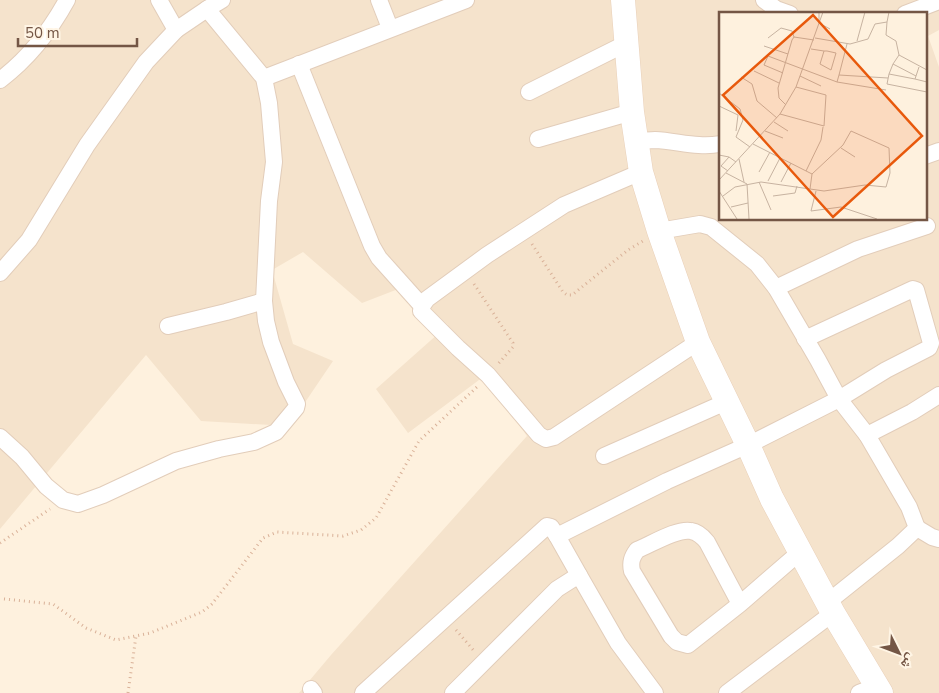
<svg xmlns="http://www.w3.org/2000/svg" width="939" height="693" viewBox="0 0 939 693" font-family="'Nunito Sans','Noto Naskh Arabic',sans-serif">
<style>
.residential{fill:#f5e3cc;fill-rule:evenodd}
.lines{fill:none;stroke-linecap:round;stroke-linejoin:round}
.street-casing{stroke:#e2cdba;stroke-width:18}
.secondary-casing{stroke:#e9d0b9;stroke-width:25}
.path{stroke:#d9b198;stroke-width:3;stroke-dasharray:1 4;stroke-linecap:butt}
.street{stroke:#fff;stroke-width:16}
.secondary{stroke:#fff;stroke-width:24}
.inset-road{fill:none;stroke:#c7b3a1;stroke-width:1}
.view{fill:#e8590c;fill-opacity:0.15;stroke:#e8590c;stroke-width:2.5}
.inset-edge{fill:none;stroke:#745645;stroke-width:2.5}
</style>
<rect width="100%" height="100%" fill="#fef1de"/>
<path class="residential" d="M 0,0 L 939,0 L 939,30 L 928,36 L 939,67 L 939,693 L 299,693 L 331,655 L 527,436 L 483,377 L 408,433 L 376,389 L 448,325 L 406,286 L 362,303 L 303,252 L 272,270 L 293,344 L 333,361 L 289,426 L 201,421 L 146,355 L 0,529 ZM 720,14 L 925,14 L 925,219 L 720,219 Z"/>
<g class="lines">
<defs>
<g id="street">
<polyline points="159,0 176,30"/>
<polyline points="379,0 390,28"/>
<polyline points="764,0 776,9 790,14"/>
<polyline points="207,9 222,0"/>
<polyline points="905,14 939,1"/>
<polyline points="299,64 372,246 379,258 422,306"/>
<polyline points="264,78 466,0"/>
<path d="M 0,80 C 28,59 50,31 67,0"/>
<polyline points="529,92 625,44"/>
<polyline points="538,139 632,112"/>
<path d="M 635,142 C 642,141 649,140 655,140 C 677,141 698,148 720,144"/>
<polyline points="925,156 939,151"/>
<polyline points="641,172 564,205 487,255 427,299 422,306 421,311 458,348 488,375 539,435 546,439 554,437 698,342"/>
<polyline points="659,231 700,224 711,227 757,264 776,288 818,360 839,399 867,435 909,507 917,528 898,546 828,602"/>
<polyline points="0,273 29,240 87,145 146,62 176,30 207,9 264,78 269,103 274,162 269,201 264,301 266,321 271,342 286,382 297,404 296,408 276,432 254,442 219,449 176,461 103,495 78,504 63,500 46,486 22,457 0,437"/>
<polyline points="776,288 858,249 927,226"/>
<polyline points="168,326 226,312 264,301"/>
<polyline points="867,435 912,412 939,395"/>
<polyline points="604,456 726,402"/>
<polyline points="917,528 932,537 939,539"/>
<polyline points="579,575 557,536 667,481 748,445 839,399 886,370 929,348 931,343 916,290 913,289 805,339"/>
<path d="M 740,604 L 707,542 C 703,537 698,532 691,531 C 677,528 650,545 637,550 C 632,557 630,562 632,571 L 671,636 L 677,642 L 688,645 L 740,604 L 800,552"/>
<polyline points="311,689 314,693"/>
<polyline points="363,693 547,526 551,527 557,536"/>
<polyline points="453,693 557,589 579,575 618,643 655,693"/>
<polyline points="727,693 833,613"/>
<polyline points="859,693 877,686 884,691"/>
</g>
<polyline id="secondary" points="623,0 632,112 641,172 659,231 698,342 748,445 772,499 833,613 881,693"/>
</defs>
<use href="#street" class="street-casing"/>
<use href="#secondary" class="secondary-casing"/>
<g class="path">
<polyline points="532,244 563,292 567,295 572,295 628,250 643,241"/>
<polyline points="474,284 513,343 513,347 497,365"/>
<polyline points="0,543 50,509"/>
<polyline points="4,599 53,604 86,628 116,640 150,633 202,612 212,604 263,538 277,532 343,536 361,530 376,518 419,441 478,386"/>
<polyline points="456,630 475,652"/>
<polyline points="128,693 136,636"/>
</g>
<use href="#street" class="street"/>
<use href="#secondary" class="secondary"/>
</g>
<g transform="translate(719 12)">
<rect width="208" height="208" fill="#fef1de"/>
<path class="inset-road" d="M 100,0 L 100,11 L 111,17M 168,10 L 167,23 L 177,29 L 180,43 L 208,58M 49,26 L 62,16 L 73,19 L 75,25M 96,26 L 131,32 L 149,27 L 156,12 L 168,10 L 170,0M 138,29 L 146,0M 128,32 L 120,63 L 169,66M 45,34 L 69,42M 92,37 L 105,39 L 108,39 L 117,41 L 112,58 L 101,52 L 105,39M 180,43 L 174,52 L 197,64M 174,52 L 170,62 L 196,67M 200,55 L 196,67 L 208,70M 35,59 L 60,71M 64,61 L 45,53 L 49,44 L 118,70 L 120,63M 170,62 L 168,72 L 208,80M 81,64 L 102,74M 22,65 L 33,72 L 38,89 L 58,106M 118,70 L 167,78M 0,81 L 21,97 L 24,108 L 17,125 L 31,135M 67,93 L 60,86 L 59,76 L 73,28 L 75,25 L 95,28M 0,94 L 19,103 L 17,119M 61,102 L 105,114 L 107,83 L 77,75M 55,110 L 69,119M 46,119 L 64,126M 132,119 L 170,136 L 171,161 L 167,175 L 146,173 L 105,179 L 91,177 L 93,162 L 124,133 ZM 34,132 L 93,162M 122,136 L 136,145M 0,143 L 10,145 L 17,150M 20,147 L 25,170M 9,159 L 2,154 L 10,145M 87,159 L 102,128 L 104,115M 40,160 L 51,140M 7,161 L 28,172 L 30,207M 0,168 L 61,102 L 77,75 L 104,0M 49,169 L 61,146M 40,170 L 52,198M 62,170 L 72,151M 0,179 L 18,207M 97,179 L 92,199 L 122,195 L 158,207M 4,184 L 16,175 L 42,170 L 91,177M 54,184 L 76,181 L 78,174M 12,195 L 29,191"/>
<path class="view" d="M 94,3 L 203,124 L 114,205 L 4,83 Z"/>
<rect width="208" height="208" class="inset-edge"/>
</g>
<g transform="translate(899 653) rotate(132)" stroke="#fff5e5" stroke-width="4" paint-order="stroke">
<path d="M0-4L9 19L0 12L-9 19Z" fill="#745645"/>
<text y="-8" font-size="14" font-weight="bold" text-anchor="middle" fill="#745645">ش</text>
</g>
<path d="M18 38v8h119v-8" fill="none" stroke="#745645" stroke-width="2.5"/>
<text x="25" y="38" font-size="15" fill="#745645" stroke="#fff5e5" stroke-width="4" paint-order="stroke">50 m</text>
</svg>
